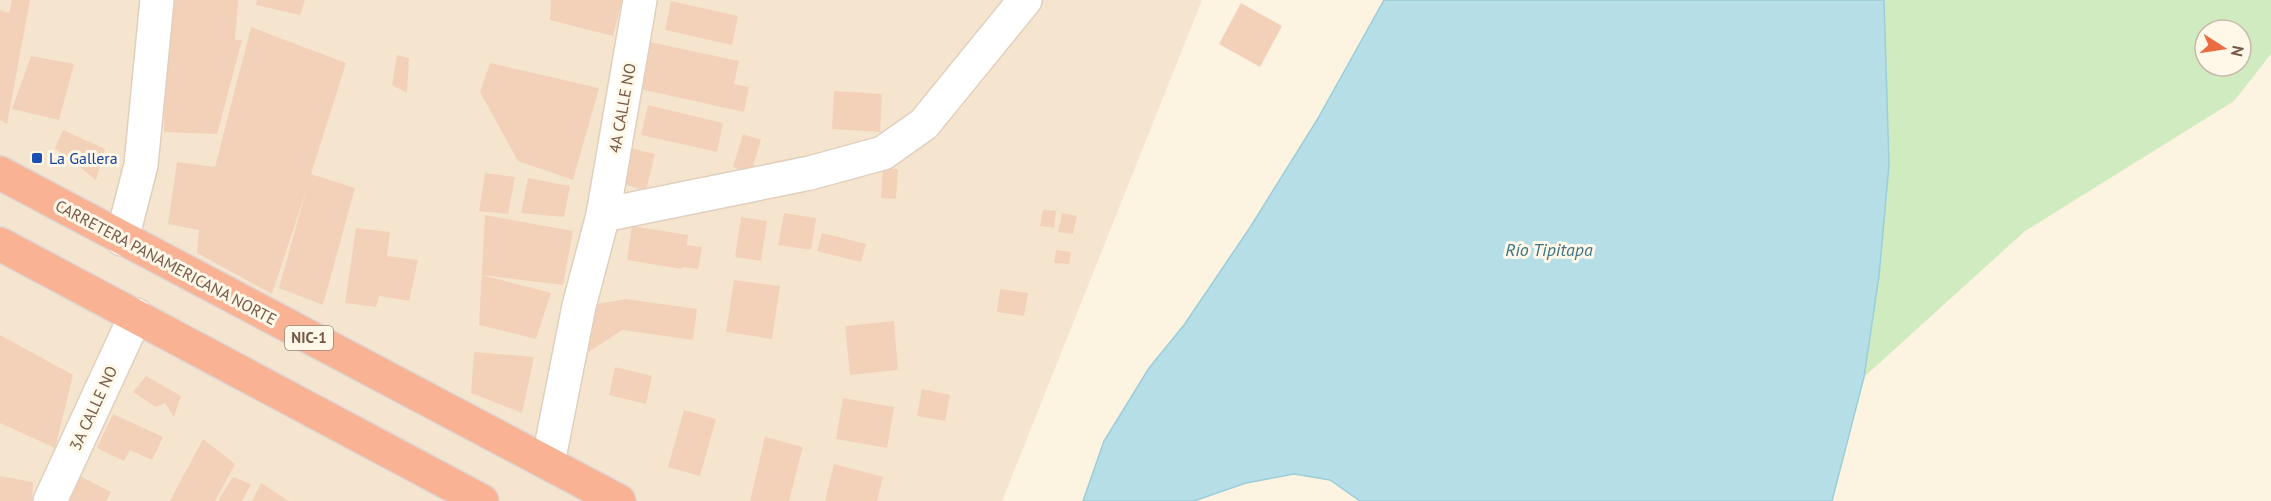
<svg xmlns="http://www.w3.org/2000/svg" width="2271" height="501" viewBox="0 0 2271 501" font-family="'PT Sans',sans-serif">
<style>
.residential{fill:#f5e5cf}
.green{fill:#d0ebbf;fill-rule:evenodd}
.water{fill:#b5dee7;stroke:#9bced9;stroke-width:1.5}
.building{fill:#f3d1b8}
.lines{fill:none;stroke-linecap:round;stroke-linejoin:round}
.minor-casing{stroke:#e1cfbd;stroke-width:36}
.highway-casing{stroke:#ded7d3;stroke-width:36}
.minor{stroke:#fff;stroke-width:33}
.highway{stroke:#fab295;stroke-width:33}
.transit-dot{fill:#1a4fb4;stroke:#fff7e8;stroke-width:2}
.labels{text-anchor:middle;stroke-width:6;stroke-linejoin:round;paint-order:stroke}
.shield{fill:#fff7e8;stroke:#9e8877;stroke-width:1.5}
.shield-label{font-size:15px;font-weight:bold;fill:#755947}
.street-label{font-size:16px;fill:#755947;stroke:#fff7e8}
.transit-label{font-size:16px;fill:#164399;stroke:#fff7e8;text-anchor:start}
.water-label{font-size:18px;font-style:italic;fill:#3d7583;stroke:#fff7e8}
</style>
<rect width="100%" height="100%" fill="#fdf3e1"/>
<polygon class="residential" points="0,0 1202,0 1002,501 0,501"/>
<path class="green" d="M 1884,0 L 2271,0 L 2271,54 L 2234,101 L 2025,231 L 1864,377 L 1879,276 L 1889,165 ZM 2205,30 L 2241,30 L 2241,66 L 2205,66 Z"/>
<polygon class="water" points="1384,0 1884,0 1889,165 1879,276 1864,377 1832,501 1360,501 1330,480 1294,474 1246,483 1194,501 1083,501 1104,441 1149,368 1184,325 1249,229 1317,120"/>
<g class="building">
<polygon points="12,0 30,0 7,124 0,120 0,10 9,13"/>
<polygon points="173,0 238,0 235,40 242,40 217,134 164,132 165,32"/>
<polygon points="257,0 305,0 300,15 256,5"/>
<polygon points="551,0 622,0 613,36 550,20"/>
<polygon points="671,1 738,16 732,45 665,30"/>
<polygon points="1241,3 1282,26 1260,67 1219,44"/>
<polygon points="251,27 346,63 311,174 355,188 323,305 279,288 306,191 272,294 197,253 199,230 168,224 177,162 215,167"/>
<polygon points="650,42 739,61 734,84 749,87 744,112 640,89"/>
<polygon points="397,55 409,58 407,93 392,85"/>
<polygon points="31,56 74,64 59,120 12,109"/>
<polygon points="490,63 599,88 573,180 518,161 480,92"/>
<polygon points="834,91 882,94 880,132 832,129"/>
<polygon points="648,105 723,123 717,152 641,135"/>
<polygon points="63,130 105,149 96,180 55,148"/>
<polygon points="743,134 761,140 751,173 733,167"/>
<polygon points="618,145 655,154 646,190 618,183"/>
<polygon points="883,168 898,169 896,199 881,198"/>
<polygon points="485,173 515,177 508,214 479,211"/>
<polygon points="528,178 570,186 564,217 521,213"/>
<polygon points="1043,210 1056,211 1054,228 1040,226"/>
<polygon points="784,213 816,218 811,250 778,245"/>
<polygon points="1062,213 1077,216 1073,234 1058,232"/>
<polygon points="485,215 573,231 563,285 482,275 551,293 536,339 479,325"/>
<polygon points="741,217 767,221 761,261 735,257"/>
<polygon points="632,226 688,235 687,245 702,247 698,269 682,267 681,269 627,260"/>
<polygon points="356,228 390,232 387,256 418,260 409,301 379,296 376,307 345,303"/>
<polygon points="822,233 866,244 861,262 817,251"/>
<polygon points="1056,250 1071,252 1069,264 1054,263"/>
<polygon points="734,280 780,286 772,339 726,332"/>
<polygon points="1000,289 1028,293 1024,316 997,312"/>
<polygon points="626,299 697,309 693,340 622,330 584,355 597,304"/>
<polygon points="894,321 898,370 850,375 845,326"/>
<polygon points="0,335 73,375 55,448 0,423"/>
<polygon points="474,352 534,357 522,413 471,393"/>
<polygon points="615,367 652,376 646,404 609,395"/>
<polygon points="146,376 181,396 174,417 165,403 156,407 133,392"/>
<polygon points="922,389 950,395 945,421 917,416"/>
<polygon points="843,398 894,407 887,448 836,439"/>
<polygon points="684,410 716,419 700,476 668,467"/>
<polygon points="113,414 163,437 152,460 130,450 124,461 97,448"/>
<polygon points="765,437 803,447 789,501 750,501"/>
<polygon points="203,439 235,464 215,501 170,501"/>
<polygon points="834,464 883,477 877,501 825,501"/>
<polygon points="72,472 111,492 106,501 57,501"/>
<polygon points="0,476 33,482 32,501 0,501"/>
<polygon points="233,477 251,484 242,501 218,501"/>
<polygon points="261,483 289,501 252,501"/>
</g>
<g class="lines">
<defs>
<g id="minor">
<polyline points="603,215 810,173 883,153 924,124 1025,0"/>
<polyline points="122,239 141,165 157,0"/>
<polyline points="548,463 579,306 603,215 640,0"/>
<polyline points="50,501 136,315"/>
</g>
<g id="highway">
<polyline points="0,173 619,501"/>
<polyline points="0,244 482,501"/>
</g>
</defs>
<use href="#minor" class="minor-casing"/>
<use href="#highway" class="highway-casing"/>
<use href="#minor" class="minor"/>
<use href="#highway" class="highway"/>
</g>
<rect class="transit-dot" x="31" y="152" width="12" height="12" rx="3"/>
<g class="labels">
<rect class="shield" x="285" y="326" width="48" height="24" rx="4.5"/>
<g class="shield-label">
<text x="309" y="343">NIC-1</text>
</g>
<g class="street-label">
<text transform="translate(622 108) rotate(-80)" y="6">4A CALLE NO</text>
<text transform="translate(166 262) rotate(28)" y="6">CARRETERA PANAMERICANA NORTE</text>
<text transform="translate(93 408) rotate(-65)" y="6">3A CALLE NO</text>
</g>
<g class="transit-label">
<text x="49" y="164">La Gallera</text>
</g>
<g class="water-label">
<text x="1549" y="256">Río Tipitapa</text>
</g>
</g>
<g transform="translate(2223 48) rotate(102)"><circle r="28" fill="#fff7e8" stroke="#c8b8a8" stroke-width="1.5"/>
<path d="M0-4.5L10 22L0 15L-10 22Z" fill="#ec6c41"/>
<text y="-9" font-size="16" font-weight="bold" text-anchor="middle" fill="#755947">N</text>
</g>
</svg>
